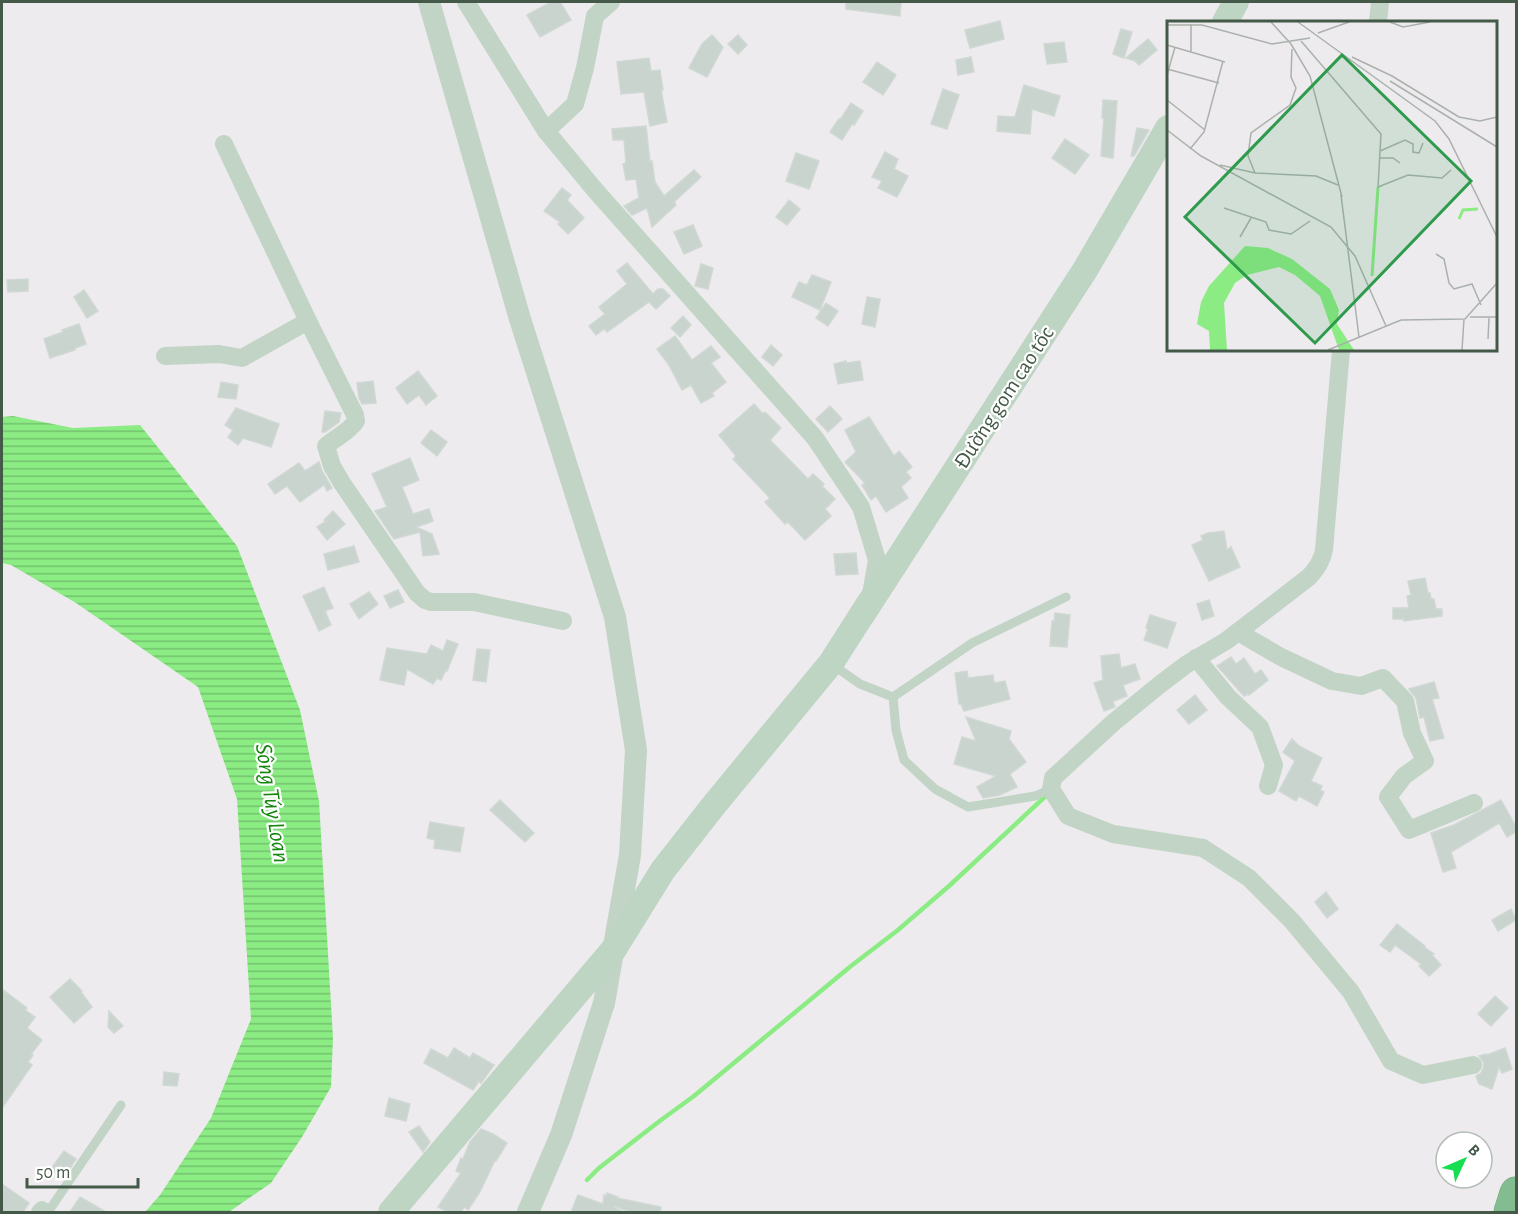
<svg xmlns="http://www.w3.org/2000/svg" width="1518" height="1214" viewBox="0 0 1518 1214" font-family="'Alegreya Sans',sans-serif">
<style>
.water{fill:url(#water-rules)}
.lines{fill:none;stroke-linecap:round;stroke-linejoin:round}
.stream{stroke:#8bec84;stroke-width:4.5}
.building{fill:#cad4ce;stroke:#cfd8d3;stroke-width:1.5}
.motorway-casing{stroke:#6ea77c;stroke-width:33}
.service{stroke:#c1d4c5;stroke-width:9}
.minor{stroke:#c1d4c5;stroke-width:18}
.tertiary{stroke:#c1d4c5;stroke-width:22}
.secondary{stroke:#bed5c3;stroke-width:26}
.motorway{stroke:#82bc90;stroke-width:32}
.labels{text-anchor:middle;stroke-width:4.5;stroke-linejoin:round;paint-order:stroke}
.street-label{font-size:22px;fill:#445948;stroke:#fff}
.water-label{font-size:24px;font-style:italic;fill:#14870c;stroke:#fff}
.inset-river{fill:none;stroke:#8bec84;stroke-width:3}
.inset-road{fill:none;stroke:#aab1ac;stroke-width:1.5}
.view{fill:#2e9b4c;fill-opacity:0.15;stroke:#2e9b4c;stroke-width:3}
.inset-edge{fill:none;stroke:#445948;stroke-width:3}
</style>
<defs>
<pattern id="water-rules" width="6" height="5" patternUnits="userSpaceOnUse" patternTransform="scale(1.5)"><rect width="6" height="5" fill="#8bec84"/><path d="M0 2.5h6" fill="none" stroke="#73c26e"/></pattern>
</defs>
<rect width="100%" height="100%" fill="#eeebef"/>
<polygon class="water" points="13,416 73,428 140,425 237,546 300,710 319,801 333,1038 331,1087 302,1137 271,1183 229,1212 145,1212 160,1195 211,1118 251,1019 237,799 198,687 76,603 11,565 2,563 2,417"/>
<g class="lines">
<polyline class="stream" points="587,1180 599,1168 661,1120 694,1096 851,966 898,930 949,886 1049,793"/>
</g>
<g class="building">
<polygon points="551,2 560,2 571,20 540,37 527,15"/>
<polygon points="846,2 901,2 900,16 846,9"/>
<polygon points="1000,21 1004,39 970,48 965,30"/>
<polygon points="1121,29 1132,32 1124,58 1113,54"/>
<polygon points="712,35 723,47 707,77 689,68 702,44"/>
<polygon points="738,35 747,45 738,54 728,44"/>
<polygon points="1148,39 1157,50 1139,65 1135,61 1126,58"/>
<polygon points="1064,42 1067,62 1047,64 1044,44"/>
<polygon points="971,57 974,72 958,75 956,60"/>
<polygon points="649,58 651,71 660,70 663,90 661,90 667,122 650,126 644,92 621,94 617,62"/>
<polygon points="877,62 896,75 883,95 863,82"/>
<polygon points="1024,85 1060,96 1054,116 1032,109 1030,134 997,131 998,116 1015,117"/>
<polygon points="943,89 959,95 947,129 931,124"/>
<polygon points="1103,100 1117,101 1113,158 1101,156 1104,118 1102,118"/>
<polygon points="851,103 863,111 854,125 852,124 842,140 830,132 839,119 840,120"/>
<polygon points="646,126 650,162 652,161 655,182 664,196 694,170 701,177 674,202 676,205 652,227 647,208 632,215 624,206 639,198 636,179 626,180 623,164 626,163 624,140 613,140 612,129"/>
<polygon points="1137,128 1149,130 1134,156 1131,156"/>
<polygon points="1065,139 1089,155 1075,174 1052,158"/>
<polygon points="885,152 898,159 894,169 908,176 897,197 878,188 882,181 872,177"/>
<polygon points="796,153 819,161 809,189 786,181"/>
<polygon points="562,188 571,195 567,200 584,218 568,234 558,224 560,222 544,211"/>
<polygon points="789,200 800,209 787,225 776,217"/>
<polygon points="693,225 702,246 684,254 674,232"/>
<polygon points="627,263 653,294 658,289 663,289 670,296 656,309 649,302 607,332 604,329 596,335 589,326 605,314 599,307 627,284 617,271"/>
<polygon points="701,264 713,268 708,289 695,286"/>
<polygon points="812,275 831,282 820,310 792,297 799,282 807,285"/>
<polygon points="28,279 28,291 8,292 7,280"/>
<polygon points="84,290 98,311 87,318 74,297"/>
<polygon points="867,297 880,299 875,327 862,324"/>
<polygon points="826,303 838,311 828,326 816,318"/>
<polygon points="683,316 691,325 680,337 671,328"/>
<polygon points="79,324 86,344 75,348 75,350 50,358 44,339 63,332 62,330"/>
<polygon points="675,336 692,360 711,346 720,357 711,363 726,382 712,393 714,396 701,403 691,385 682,390 669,365 657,349"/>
<polygon points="771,345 782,355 773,366 762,357"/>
<polygon points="846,361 846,363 860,361 863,380 838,384 834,364"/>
<polygon points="418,371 437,396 426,405 419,395 407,404 396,388"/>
<polygon points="373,381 376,403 362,404 359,398 357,383"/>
<polygon points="221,382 238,385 236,399 218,397"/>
<polygon points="754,404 763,414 765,412 781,428 770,440 808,479 813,474 824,484 822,486 835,499 825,509 831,516 805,540 788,522 785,524 765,502 770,498 733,459 736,456 719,435"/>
<polygon points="830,406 842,419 828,432 816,419"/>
<polygon points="236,408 279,424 271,447 243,438 238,445 228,437 233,430 225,425"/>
<polygon points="325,411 341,413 339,422 325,432 322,432"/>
<polygon points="869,417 894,456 899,451 912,467 906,472 911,478 901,487 908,498 886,512 876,496 871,500 862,485 865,483 845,462 856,452 845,430"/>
<polygon points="431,430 447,442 437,456 421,443"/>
<polygon points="410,458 419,480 402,487 413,514 429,509 433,521 416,527 432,534 439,554 423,556 420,532 394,539 375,511 387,507 372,474"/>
<polygon points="319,462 322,471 332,488 327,491 324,485 300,502 287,486 275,494 268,484 299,463 305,471"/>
<polygon points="333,511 345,524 327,540 317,527 326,521 324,520"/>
<polygon points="1224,531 1227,550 1231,547 1240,567 1209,581 1192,545 1203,540 1201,536 1208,533"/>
<polygon points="354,546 359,562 328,570 324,554"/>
<polygon points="856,553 858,574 836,575 834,554"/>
<polygon points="1425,578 1428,593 1430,593 1431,599 1434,599 1436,609 1442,609 1442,616 1404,621 1404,619 1393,619 1393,608 1409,608 1407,596 1411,595 1408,581"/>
<polygon points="324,587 333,608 325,611 331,625 319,631 303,596"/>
<polygon points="398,590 404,602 390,608 384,596"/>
<polygon points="369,592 378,604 359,619 350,604"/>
<polygon points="1209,600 1214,616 1202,620 1197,604"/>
<polygon points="1055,613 1070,615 1067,647 1050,646 1052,621 1054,621"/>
<polygon points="1150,615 1176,623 1167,648 1144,640 1148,629 1146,628"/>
<polygon points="447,640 458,644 447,671 446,670 441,680 437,678 433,684 407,669 404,685 380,680 387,648 427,654 431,645 443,651"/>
<polygon points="477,649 490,650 486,682 473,680"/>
<polygon points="1119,654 1121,668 1135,664 1140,679 1123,685 1127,696 1114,701 1113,702 1115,707 1104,711 1094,683 1103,680 1101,656"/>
<polygon points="1231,657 1236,664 1244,658 1255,674 1261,670 1268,680 1249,695 1248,694 1244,696 1217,666"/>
<polygon points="967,671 968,678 993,675 994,683 1005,681 1010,699 964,711 961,704 959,704 955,673"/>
<polygon points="1434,682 1439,698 1432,699 1444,738 1430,741 1424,717 1420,718 1416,698 1409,689"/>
<polygon points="1195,695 1207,710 1189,724 1177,710"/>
<polygon points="966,717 1011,731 1009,739 1026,762 1010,774 1017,787 1000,795 983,798 977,787 996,776 954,764 962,737 976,741"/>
<polygon points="1292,739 1299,746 1322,758 1311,781 1322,786 1320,790 1324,792 1317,806 1299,796 1296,801 1279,791 1295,761 1283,752"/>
<polygon points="500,800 534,833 525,842 490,810"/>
<polygon points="1501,800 1516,827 1516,832 1507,837 1499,823 1451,852 1456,868 1443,872 1431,833 1454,825"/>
<polygon points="430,822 464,828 460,852 434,848 435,840 427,838"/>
<polygon points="1326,892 1338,909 1327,918 1315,902"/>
<polygon points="1511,909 1516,920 1498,931 1492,920"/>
<polygon points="1397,924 1425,946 1424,947 1434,954 1432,955 1441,965 1429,976 1419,966 1421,964 1395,945 1390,952 1380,945"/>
<polygon points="70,979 82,991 81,992 92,1007 74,1023 50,997"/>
<polygon points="2,989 27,1008 25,1010 35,1017 27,1028 42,1040 31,1054 33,1055 28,1062 32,1065 2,1108"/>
<polygon points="1495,996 1508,1008 1491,1026 1478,1014"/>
<polygon points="109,1011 123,1026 114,1033 108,1027"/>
<polygon points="454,1048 470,1058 473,1053 494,1065 481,1083 479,1081 473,1090 424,1063 431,1049 448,1058"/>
<polygon points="1505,1048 1512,1069 1502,1073 1499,1067 1492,1089 1479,1084 1476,1076 1481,1073 1483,1069 1484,1063 1479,1056 1486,1054 1487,1055"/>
<polygon points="164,1072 179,1074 177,1086 163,1085"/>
<polygon points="389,1098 410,1104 406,1121 385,1116"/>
<polygon points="419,1126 430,1142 423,1152 409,1132"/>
<polygon points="481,1129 493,1134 507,1143 496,1161 495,1160 480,1192 468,1210 464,1207 461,1212 448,1212 438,1207 461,1173 456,1171 461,1158 463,1159 470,1142"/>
<polygon points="64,1151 76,1159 63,1179 50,1170"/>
<polygon points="2,1184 29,1203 23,1212 2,1212"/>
<polygon points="607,1193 618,1197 617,1198 661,1207 660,1212 631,1212 614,1206 614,1208 622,1211 622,1212 571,1212 578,1195 603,1204 604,1195 606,1196"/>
<polygon points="80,1197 106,1212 70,1212"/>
</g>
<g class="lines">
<defs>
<polyline id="motorway" points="1510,1212 1516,1193"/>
</defs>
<use href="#motorway" class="motorway-casing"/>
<g class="service">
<polyline points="833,665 860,684 893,697 896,730 904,760 935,789 968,807 1035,796 1051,789"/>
<polyline points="893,697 972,643 1066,597"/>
<polyline points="48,1212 121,1105"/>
</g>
<g class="minor">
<polyline points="466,2 546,131 595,190 815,438 861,507 877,560 871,594"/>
<polyline points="1378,22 1380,2"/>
<polyline points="546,131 575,104 585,68 595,16 611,2"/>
<path d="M 224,144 L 308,321 L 355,415 L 356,421 C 349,432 335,438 326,446 L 332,466 L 342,483 L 417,593 L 425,600 L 431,602 L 474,602 L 563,621"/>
<path d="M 1341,350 L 1324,550 C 1322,561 1317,568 1309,577 L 1226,641 L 1187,664 L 1158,686 L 1114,722 L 1053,778 L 1051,789 L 1068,816 L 1113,834 L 1203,848 L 1249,878 L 1292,921 L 1351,992 L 1391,1061 L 1423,1075 L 1473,1065"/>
<polyline points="165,356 219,354 242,358 308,321"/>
<polyline points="1238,632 1281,657 1332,681 1361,686 1383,678 1405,701 1412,733 1425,761 1404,776 1388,797 1409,830 1474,803"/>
<polyline points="1196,658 1228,697 1260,727 1274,765 1268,786"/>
<polyline points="40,1212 42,1210"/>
</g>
<polyline class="tertiary" points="429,2 520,319 615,617 636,750 630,855 604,1003 561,1135 528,1212"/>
<g class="secondary">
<polyline points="1225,22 1236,2"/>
<polyline points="862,615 1085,270 1168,128"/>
<polyline points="391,1212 614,949 663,870 714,805 831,663 870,602"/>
</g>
<use href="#motorway" class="motorway"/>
</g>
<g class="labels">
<g class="street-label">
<text transform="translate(1003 397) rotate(-57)" y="8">Đường gom cao tốc</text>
</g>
<g class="water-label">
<text transform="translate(273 803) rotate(81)" y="8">Sông Túy Loan</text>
</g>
</g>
<g transform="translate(1167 21)">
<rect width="330" height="330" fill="#eeebef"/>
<path d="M 78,225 L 101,227 L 125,238 L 163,268 L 172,289 L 170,303 L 187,329 L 172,329 L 153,275 L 128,254 L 112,246 L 80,254 L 68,262 L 57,282 L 60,329 L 43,329 L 42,310 L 30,303 L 34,281 L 42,265 Z" fill="#8bec84"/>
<path class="inset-river" d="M 292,198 L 296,189 L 311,188M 205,255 L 211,166"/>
<path class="inset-road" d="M 104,1 L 124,23 L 143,55 L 175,176M 131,1 L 268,100 L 282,118 L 330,216M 223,1 L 236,6 L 263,1M 0,4 L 35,4 L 105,23 L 143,17M 151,12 L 182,1M 134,20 L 214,113 L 211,166 L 241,154 L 275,157 L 284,149M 0,24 L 58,41M 24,31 L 24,3M 185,36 L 225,55 L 292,96 L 313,100 L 330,96M 0,48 L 52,62M 0,54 L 8,26M 223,60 L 330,126M 0,79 L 38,109M 0,109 L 34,135 L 164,206 L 188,235 L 219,305M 23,128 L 37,111 L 56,40M 213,130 L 238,119 L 246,123 L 246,131 L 252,132 L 256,122M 212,137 L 226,137 L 233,142M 53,144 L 88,152 L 149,155 L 171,164M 88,152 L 81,135 L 84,112 L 123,84 L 129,67 L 124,56 L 125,28M 174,174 L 192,316M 57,187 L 99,201 L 102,209 L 124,213 L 143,200M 73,216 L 84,197M 269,233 L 277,238 L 282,262 L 287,268 L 305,263 L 314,284M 303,296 L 330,296M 321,318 L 322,297M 161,329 L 234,299 L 298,298 L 330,262M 295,329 L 297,298"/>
<path class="view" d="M 175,34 L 304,160 L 148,322 L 18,196 Z"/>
<rect width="330" height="330" class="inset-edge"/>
</g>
<rect width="1518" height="1214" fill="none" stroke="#445948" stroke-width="6"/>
<g transform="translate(1464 1160) rotate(46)"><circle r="28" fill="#ffffff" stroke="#b4bdb6" stroke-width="1.5"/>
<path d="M0-4.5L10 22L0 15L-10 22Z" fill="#17dd51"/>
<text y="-9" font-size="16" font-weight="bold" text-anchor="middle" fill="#445948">B</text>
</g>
<path d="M27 1178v9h111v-9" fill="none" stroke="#445948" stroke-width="3"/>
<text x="36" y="1178" font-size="18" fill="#445948" stroke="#ffffff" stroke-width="4.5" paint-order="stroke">50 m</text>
</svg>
